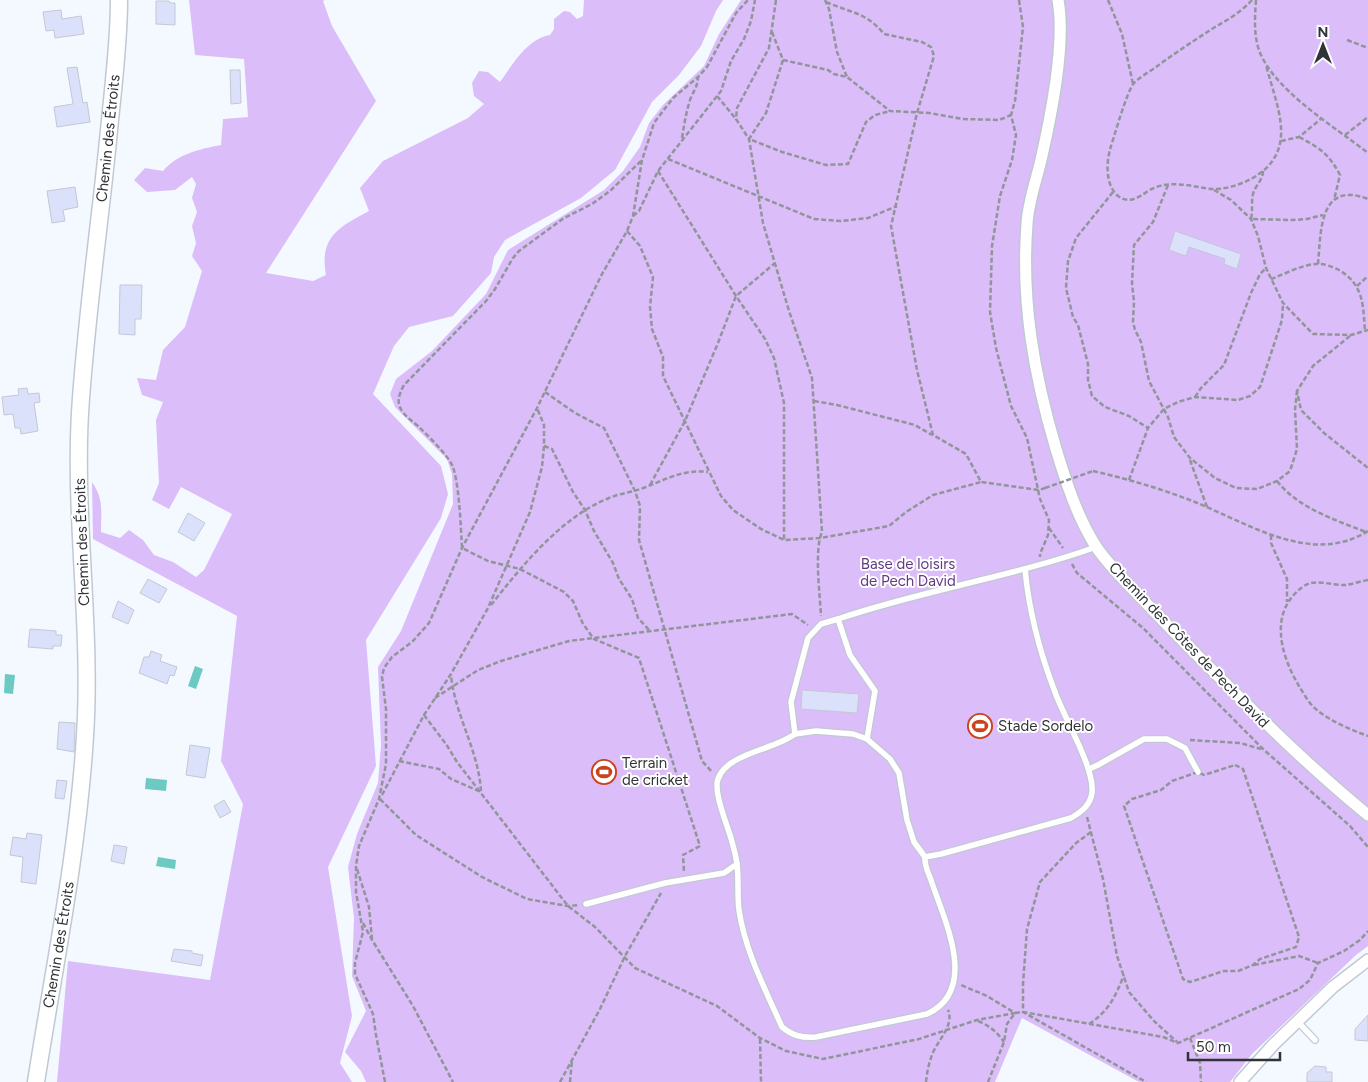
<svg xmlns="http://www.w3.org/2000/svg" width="1368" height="1082" viewBox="0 0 1368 1082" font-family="Figtree,sans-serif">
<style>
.green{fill:#dbbdf9}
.water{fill:#6ccac3}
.building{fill:#dce1fb;stroke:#c5c7d3}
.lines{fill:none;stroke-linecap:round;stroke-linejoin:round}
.lane-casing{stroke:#c0c9d2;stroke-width:8}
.street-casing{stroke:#c0c9d2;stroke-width:14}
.secondary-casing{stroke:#c0c9d2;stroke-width:19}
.path{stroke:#91959a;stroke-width:2.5;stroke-dasharray:5 2.5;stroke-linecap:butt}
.lane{stroke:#fff;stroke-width:5.5}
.street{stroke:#fff;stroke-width:11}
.secondary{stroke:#fff;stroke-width:16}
.path-bridge{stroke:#91959a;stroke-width:2.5;stroke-dasharray:5 2.5;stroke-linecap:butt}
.labels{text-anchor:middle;stroke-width:4;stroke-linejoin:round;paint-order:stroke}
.street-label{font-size:15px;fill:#303337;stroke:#fff}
.park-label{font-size:15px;fill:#613a82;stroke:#fff}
.poi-label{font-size:15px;fill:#303337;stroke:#fff;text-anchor:start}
</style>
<rect width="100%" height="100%" fill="#f4f9ff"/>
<g class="green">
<path d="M 189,0 L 325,0 L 323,1 L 332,26 L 376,101 L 266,273 L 313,281 L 326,275 C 319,237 339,227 369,211 L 360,188 L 383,161 L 468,118 L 484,104 L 474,96 L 472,83 L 479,71 L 488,72 L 500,82 C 513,64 527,39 550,35 L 554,29 L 554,19 L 564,11 L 570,12 L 577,19 L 583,16 L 584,0 L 723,0 L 716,11 L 701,46 L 679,75 L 652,102 L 615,170 L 581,198 L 505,240 L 494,257 L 491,273 L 453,316 L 409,327 L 394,346 L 373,394 L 441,466 L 448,494 L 441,518 L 366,640 L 376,766 L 328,867 L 352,1016 L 340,1063 L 352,1082 L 57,1082 L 68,961 L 210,980 L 243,804 L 221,761 L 237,616 L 93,539 L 92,482 C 104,499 101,512 101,532 L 120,538 L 129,530 L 143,540 L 154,555 L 173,562 L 196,577 L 204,570 L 232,514 L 181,487 L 169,509 L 152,500 L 159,483 L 156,420 L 163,402 L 142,395 L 137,378 L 156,380 L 163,350 L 185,327 L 202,271 L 192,256 L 196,243 L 192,226 L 197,212 L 192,198 L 196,184 L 192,177 L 175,190 L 147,192 L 134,180 L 145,168 L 163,171 C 177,154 200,149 221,145 L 223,119 L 248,117 L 244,59 L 195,55 Z"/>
<polygon points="741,0 1368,0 1368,946 1356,955 1252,1054 1230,1082 1139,1082 1022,1018 995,1082 366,1082 361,1071 345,1052 366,1011 352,976 354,918 348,867 357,834 378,783 381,745 378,667 401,631 453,504 452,474 447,459 395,407 390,394 396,379 432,351 486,294 508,250 604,190 623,171 640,147 649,123 663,105 704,66 719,34"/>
</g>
<g class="water">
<polygon points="195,666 203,669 196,689 188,686"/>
<polygon points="5,674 15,675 13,694 4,693"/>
<polygon points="146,778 167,780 166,791 145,789"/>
<polygon points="158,857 176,860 175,869 156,866"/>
</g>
<g class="building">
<polygon points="156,1 169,1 170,3 175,3 175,25 156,24"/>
<polygon points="61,10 62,19 81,16 84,34 55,38 54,30 46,31 43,12"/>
<polygon points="77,67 83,103 87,102 90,122 57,127 54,107 73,104 67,68"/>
<polygon points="230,70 240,70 241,103 231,104"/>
<polygon points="75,187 78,207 63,210 65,221 52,223 47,191"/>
<polygon points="1175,231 1241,254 1237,269 1224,264 1225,259 1189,247 1186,256 1169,250"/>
<polygon points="120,285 142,285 141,319 135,319 135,335 119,334"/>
<polygon points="27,388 28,394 39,393 40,402 34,403 38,431 21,434 20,428 15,428 13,414 4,415 2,397 19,395 18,389"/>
<polygon points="188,513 205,523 194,541 178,532"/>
<polygon points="148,579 167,589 159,603 140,593"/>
<polygon points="118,601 134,610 128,624 112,617"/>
<polygon points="30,629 56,631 56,635 62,635 61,646 53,646 53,649 28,647"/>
<polygon points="151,651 162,655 160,661 177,667 174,676 170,675 167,684 139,673 144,657 149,657"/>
<polygon points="802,690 859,694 857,713 801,709"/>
<polygon points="59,722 75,723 74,752 57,749"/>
<polygon points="190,745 210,748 205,778 186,775"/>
<polygon points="57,780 67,781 64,799 55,798"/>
<polygon points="224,800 231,812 220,818 214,806"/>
<polygon points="27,833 42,835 36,884 21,882 23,857 10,855 13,837 26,839"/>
<polygon points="114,845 127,847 124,864 111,861"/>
<polygon points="174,949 192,951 192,953 203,955 201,966 171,961"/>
<polygon points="1368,1015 1368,1041 1355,1040 1355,1029"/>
<polygon points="1315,1066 1326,1067 1326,1072 1332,1072 1332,1082 1307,1082 1307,1073"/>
</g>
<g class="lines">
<defs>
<g id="lane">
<path d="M 838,619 L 821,624 L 808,638 L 791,702 L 795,734 L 816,731 L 853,734 L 867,739 L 890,759 L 899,773 L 907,820 L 914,842 L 925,857 L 941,854 L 1071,818 C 1081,812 1090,806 1092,793 C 1095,768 1064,718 1055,692 C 1040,653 1029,612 1025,569"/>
<path d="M 795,734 C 774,750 727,753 718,779 C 713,793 728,826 732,842 C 734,849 736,856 737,864 C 739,879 737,895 739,910 C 745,951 765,989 782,1027 C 793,1036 802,1038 816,1037 L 927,1014 C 979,990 945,922 932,883 C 929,873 924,867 925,857"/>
<path d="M 867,739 L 875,691 L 850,655 L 838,619 C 923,590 1012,577 1096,547"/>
<polyline points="1089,769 1098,765 1144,739 1167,739 1185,748 1198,772"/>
<polyline points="586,904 665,883 724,873 737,864"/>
<polyline points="1298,1022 1315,1040"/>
</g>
<g id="street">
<path d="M 1058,0 C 1066,44 1051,116 1041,160 C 1036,181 1028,203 1027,224 C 1021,301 1034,375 1056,449 C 1066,482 1077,516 1095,545 C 1103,558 1115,570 1125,581 C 1145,602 1165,623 1185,643 C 1244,702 1303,762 1368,815"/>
<polyline points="1240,1082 1273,1045 1333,987 1368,960"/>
</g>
<g id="secondary">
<path id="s1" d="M 36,1082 C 54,967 78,852 85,736 C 92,628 74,521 80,413 C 86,315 101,218 110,120 C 114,80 119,40 119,0"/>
</g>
</defs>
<use href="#lane" class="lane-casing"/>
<use href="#street" class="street-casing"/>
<use href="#secondary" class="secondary-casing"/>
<g class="path">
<path d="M 776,0 L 769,48 L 737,108 L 736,119 L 749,139 L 763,223 L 789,311 L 812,378 L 822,532 C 814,550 820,595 821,616"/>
<polyline points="825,0 829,9 837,52 847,77"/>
<polyline points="1019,0 1023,27 1015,101 1011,115 1016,135 1012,160 1000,196 992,246 990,312 996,348 1011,406 1027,438 1040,499 1049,520 1048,535 1040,554 1040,557"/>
<polyline points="1108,0 1122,34 1133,84"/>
<path d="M 1252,0 C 1242,11 1228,20 1215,27 C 1195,40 1175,53 1156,67 C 1149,72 1140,77 1134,83 C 1127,91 1115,134 1111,146 C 1106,162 1105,185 1118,196 C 1129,204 1138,198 1148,191 C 1168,179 1189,186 1211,189 C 1224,190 1239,185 1251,179 C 1300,152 1277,108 1266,65"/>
<path d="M 1256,0 C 1255,14 1254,29 1257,43 C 1266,86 1334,126 1368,153"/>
<path d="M 826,2 C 851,13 866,12 884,34 L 922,42 L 931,47 L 934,56 L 917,113 L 891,226 L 917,370 L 933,435 L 966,454 L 981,482 L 1039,490 L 1045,488"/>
<polyline points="772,32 783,60 828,70 834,74 847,77 890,111 929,113 963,119 999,120 1011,115"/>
<polyline points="1347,40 1368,48"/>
<polyline points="783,60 766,113 749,139 782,152 826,165 848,164 866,122 875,115 890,111"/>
<polyline points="717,96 736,119"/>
<polyline points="1345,135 1368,117"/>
<path d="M 1299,137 C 1320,148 1329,154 1340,175 L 1334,200"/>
<path d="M 682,138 C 684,125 686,113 690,100 C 693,92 698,86 698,77"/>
<polyline points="1281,141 1299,137 1322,118"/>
<polyline points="668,159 814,219 841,221 868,218 897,206"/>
<path d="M 641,161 L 610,191 L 592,204 L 564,218 L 519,251 L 513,258 L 495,289 L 486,301 L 404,385 C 392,406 402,413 418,426 C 429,437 443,450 451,463 C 459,475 461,531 462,548 L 488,561 L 520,569 L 564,592 L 573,601 L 583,624 L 594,639 L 639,658 L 700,846 L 683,855 L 684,872"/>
<polyline points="658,171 736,296 765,339 774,358 784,403 784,540"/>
<path d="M 1263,171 C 1263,180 1255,186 1253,194 C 1251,202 1253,210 1251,219 L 1293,220 L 1307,219 L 1323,215"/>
<polyline points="1168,185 1153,222 1134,245 1132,283 1134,302 1133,322 1135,330 1141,342 1149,381 1168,417 1174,437 1190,458 1215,478 1236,488 1257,489 1277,481 1290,471 1297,449 1295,410 1297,391"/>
<polyline points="1214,190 1231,200 1251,219 1258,236 1266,268 1283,303 1313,334 1351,335 1368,330"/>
<polyline points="1113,192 1076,238 1068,261 1066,288 1073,317 1078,325 1088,364 1088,380 1092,396 1105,407 1129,416 1148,428"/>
<polyline points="633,216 639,211 658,171 721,91 731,61 744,39 751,21 755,0"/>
<polyline points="627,231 640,246 653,277 650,307 652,329 663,357 663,376 721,496 733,510 761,529 784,540 820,538 889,526 906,512 933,495 981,482"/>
<path d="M 1318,264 C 1321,231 1319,180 1368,199"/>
<path d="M 1271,279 C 1285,274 1301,265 1316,264 C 1323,263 1333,267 1339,270 C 1364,285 1363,305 1365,332"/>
<polyline points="1357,286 1368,276"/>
<polyline points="1350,336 1313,366 1297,391 1301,410 1324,433 1368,468"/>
<polyline points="545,392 575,413 604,428 635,491 640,506 639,540 702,761 712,772"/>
<polyline points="1195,397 1201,388 1224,365 1251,293 1260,274 1266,268"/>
<polyline points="814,401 837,405 915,425 932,435"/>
<polyline points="544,446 552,449 573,492 585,510 594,531 613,563 619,579 632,599 638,618 650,631"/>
<polyline points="1190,460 1207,507"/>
<path d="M 1093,471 C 1128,479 1162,489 1195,502 C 1249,524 1312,566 1368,531"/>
<polyline points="1129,480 1148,428 1164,409 1178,402 1195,397 1238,400 1250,396 1260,387 1282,320 1283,303"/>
<path d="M 1277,481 C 1298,508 1335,520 1366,532"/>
<polyline points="650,485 685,421 718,343 736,296 775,263"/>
<polyline points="1049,528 1063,548"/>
<polyline points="1271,535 1271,543 1287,579 1287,602"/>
<polyline points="1072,564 1077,573 1143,628 1263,749 1350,826 1368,847"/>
<path d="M 1368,580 C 1361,581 1353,584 1346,585 C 1333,586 1315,578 1304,586 C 1268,611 1280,654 1299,686 C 1304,694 1309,704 1317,710 C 1332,722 1351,730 1368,736"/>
<path d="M 491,605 C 522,566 561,517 609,498 C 621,493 634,492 646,487 C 666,479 685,469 708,472"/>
<polyline points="435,698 478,670 501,661 569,641 792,614 808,625"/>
<polyline points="424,715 446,744 457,762 568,906 595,927 635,968 717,1006 760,1038 786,1051 823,1059 919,1039 977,1020 1015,1013 987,996 961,985"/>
<polyline points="1079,728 1087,724"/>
<polyline points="1190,740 1240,743 1261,749"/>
<path d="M 399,761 L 439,769 L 451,779 L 481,792 C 479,751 455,716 451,675"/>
<polygon points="1235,765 1243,769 1299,937 1296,947 1260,959 1253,965 1238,971 1224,971 1190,982 1183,979 1124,806 1132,799 1161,790 1172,781 1198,772 1204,775"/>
<polyline points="382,795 424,715 451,674 488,608 530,512 542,467 544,446 544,425 537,408"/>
<polyline points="380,799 416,835 482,877 527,899 568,906 579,905"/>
<polyline points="1087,817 1103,879 1117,956 1129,992 1154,1021 1177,1042"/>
<polyline points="1091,832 1076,843 1040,882 1027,929 1023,984 1023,1012 1146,1082"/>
<polyline points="357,869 369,907 372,939"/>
<polyline points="363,923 372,940 413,1006 453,1082"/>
<polyline points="1254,965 1299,956 1318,963"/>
<path d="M 978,1021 C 990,1026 997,1032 1004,1042"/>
<path d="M 1089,1024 C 1109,1011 1115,997 1124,975"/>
<polyline points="1190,1038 1200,1063 1201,1082"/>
<polyline points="760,1039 761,1082"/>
<polyline points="385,1082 376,1035 373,1014 355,974 355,963 363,932 356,892 356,866 359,846 379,799 386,764 386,709 382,677 384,668 392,657 413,641 429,623 462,548 537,408 602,274 627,231 633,216 642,160 654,123 673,98 698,77 707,67 736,13 748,0"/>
<polyline points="560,1082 600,1009 625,956 661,893"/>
<polyline points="570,1082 572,1060"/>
<path d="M 926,1082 C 927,1074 928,1066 931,1058 C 935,1042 955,1027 948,1010"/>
<polyline points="988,1082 1004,1042 1007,1024 1015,1013 1023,1012 1163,1037 1178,1043 1299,989 1310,980 1318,963 1344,951 1360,940 1368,931"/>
</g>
<use href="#lane" class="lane"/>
<use href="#street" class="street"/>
<use href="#secondary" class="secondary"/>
<polyline class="path-bridge" points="1045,488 1093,471"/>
</g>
<defs>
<symbol id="stadium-ring" viewBox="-11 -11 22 22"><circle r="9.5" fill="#fff" stroke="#cb421c" stroke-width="1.5"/><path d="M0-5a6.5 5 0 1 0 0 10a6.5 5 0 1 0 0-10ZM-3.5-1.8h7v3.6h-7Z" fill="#cb421c"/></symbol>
</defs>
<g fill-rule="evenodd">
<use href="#stadium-ring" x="966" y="712" width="28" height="28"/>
<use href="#stadium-ring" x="590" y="758" width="28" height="28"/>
</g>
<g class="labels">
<g class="street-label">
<text dy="5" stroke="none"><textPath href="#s1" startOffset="949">Chemin des Étroits</textPath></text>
<text transform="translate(82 542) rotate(-92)" y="5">Chemin des Étroits</text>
<text transform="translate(1189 645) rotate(46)" y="5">Chemin des Côtes de Pech David</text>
<text dy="5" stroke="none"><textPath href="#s1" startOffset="139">Chemin des Étroits</textPath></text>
</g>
<g class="park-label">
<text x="908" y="569">Base de loisirs<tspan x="908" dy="17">de Pech David</tspan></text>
</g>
<g class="poi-label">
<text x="998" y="731">Stade Sordelo</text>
<text x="622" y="768">Terrain<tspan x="622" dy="17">de cricket</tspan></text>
</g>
</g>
<g transform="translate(1323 45)" stroke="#ffffff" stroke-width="4" paint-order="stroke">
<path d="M0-4L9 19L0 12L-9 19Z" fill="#303337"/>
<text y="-8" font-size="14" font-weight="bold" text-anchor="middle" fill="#303337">N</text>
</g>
<path d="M1188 1052v8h92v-8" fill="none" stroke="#303337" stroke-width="2.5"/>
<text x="1196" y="1052" font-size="15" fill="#303337" stroke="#ffffff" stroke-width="4" paint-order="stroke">50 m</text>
</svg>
